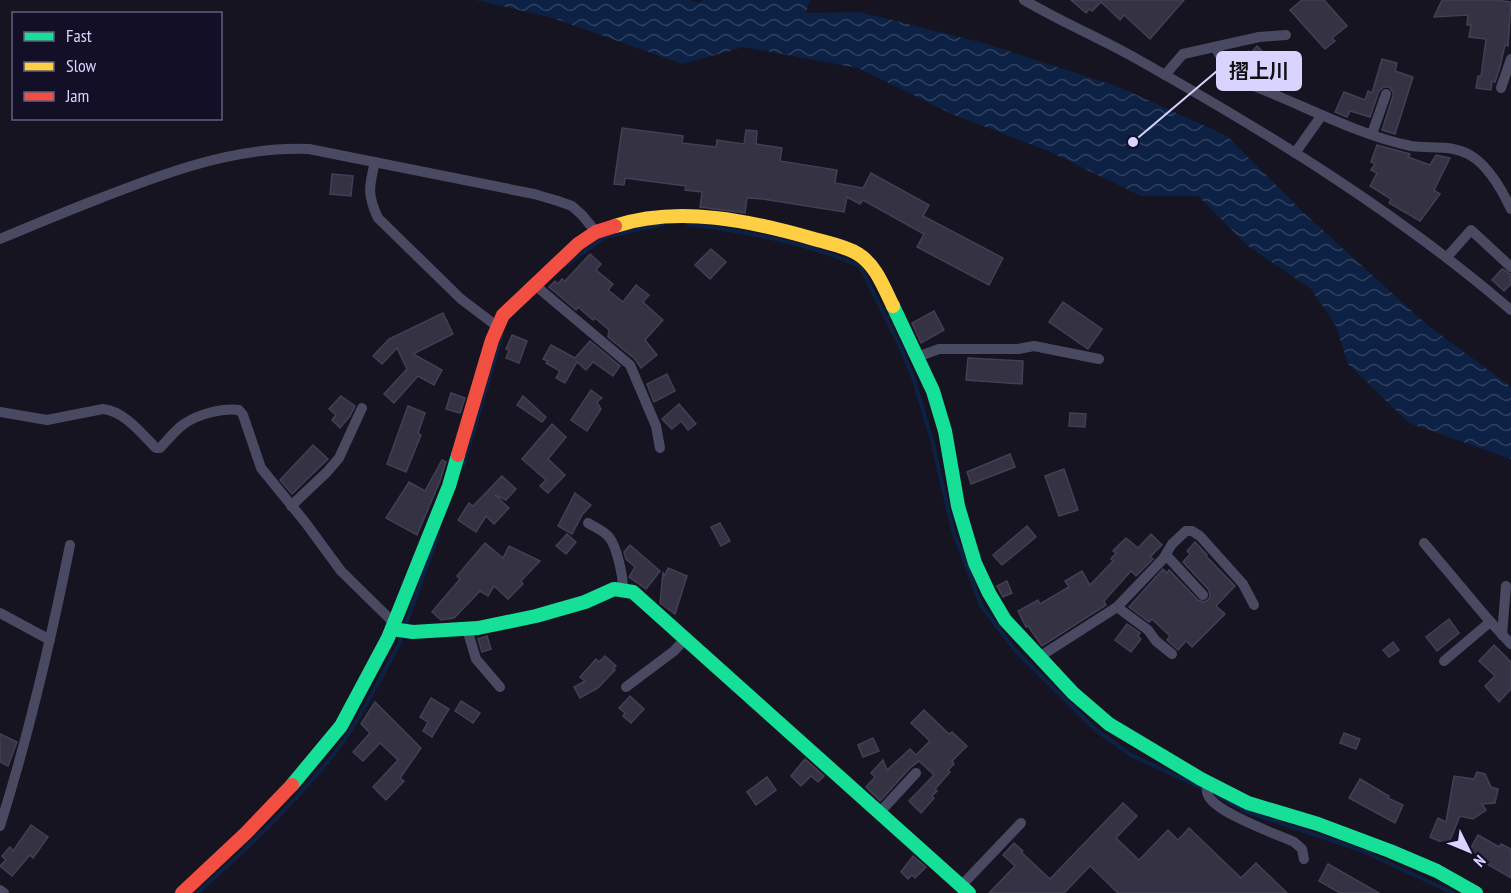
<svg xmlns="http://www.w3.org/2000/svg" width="1511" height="893" viewBox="0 0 1511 893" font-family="'PT Sans Narrow','Noto Sans JP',sans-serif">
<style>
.water{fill:url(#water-waves)}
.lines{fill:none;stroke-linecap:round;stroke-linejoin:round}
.stream{stroke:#0d2144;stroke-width:4}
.building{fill:#343243;stroke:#433f54;stroke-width:1.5}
.street{stroke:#4a4962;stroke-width:10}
.fast{stroke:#16e098;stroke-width:14}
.slow{stroke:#ffcf43;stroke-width:14}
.jam{stroke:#f24e42;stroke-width:14}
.leader{fill:none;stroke:#d9d4ff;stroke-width:2}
.callout-dot{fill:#d9d4ff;stroke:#130f26;stroke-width:2}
.callout{fill:#d9d4ff;stroke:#d9d4ff;stroke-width:2}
.callout-label{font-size:20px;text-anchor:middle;font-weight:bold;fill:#111}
</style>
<defs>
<pattern id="water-waves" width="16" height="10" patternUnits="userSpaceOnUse" patternTransform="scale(1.5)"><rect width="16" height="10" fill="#0d2144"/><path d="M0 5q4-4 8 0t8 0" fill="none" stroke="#304060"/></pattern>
</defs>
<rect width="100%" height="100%" fill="#161421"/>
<polygon class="water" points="475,0 689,0 698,3 704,0 810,0 806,13 860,12 987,44 1119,87 1227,136 1307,216 1425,323 1511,387 1511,459 1409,423 1348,364 1336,326 1311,289 1248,246 1198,196 1141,196 1048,151 952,114 858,68 744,47 682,64 553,18"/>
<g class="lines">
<g class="stream">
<path d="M 688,224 C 747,232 805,242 860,266 L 900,346 L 913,377 L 932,440 L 953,530 L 981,605 L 1015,650 L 1096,730 L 1131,755 L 1204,789"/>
<polyline points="564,266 605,237 663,224"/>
<polyline points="463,466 502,335"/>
<polyline points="405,626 438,535"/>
<polyline points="1210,792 1247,812 1363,851 1453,893"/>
<path d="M 197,893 C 244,852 289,808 329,760 C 358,725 378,682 400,642 L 402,634"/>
</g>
</g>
<g class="building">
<polygon points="1071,0 1184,0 1150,39 1124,15 1120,20 1101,2 1092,11 1089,9 1086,13"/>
<polygon points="1302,0 1324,0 1347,26 1332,38 1335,41 1325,49 1290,10"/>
<polygon points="1442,0 1495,0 1511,2 1508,46 1505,45 1500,67 1495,82 1492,81 1491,90 1476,88 1478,76 1481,76 1486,39 1469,37 1471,25 1467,25 1468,15 1434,17"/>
<polygon points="1257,46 1269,58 1256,72 1253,70 1249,74 1238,63 1249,51 1251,53"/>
<polygon points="1290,54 1301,65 1294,73 1290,69 1283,76 1276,69"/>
<polygon points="1382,59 1397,63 1395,71 1413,77 1395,134 1382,130 1393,96 1393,92 1389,87 1384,87 1379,91 1370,117 1350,111 1347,117 1335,112 1344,92 1365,100 1368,91 1372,93"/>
<polygon points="622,128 683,136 682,143 716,147 717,140 744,144 746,130 757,131 756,144 782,148 780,161 837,170 835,183 863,188 871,173 929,205 923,216 1003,258 989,285 917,247 924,234 863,200 860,204 847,197 844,212 763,199 747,198 745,213 700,207 702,192 685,190 686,186 625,178 624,185 614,184"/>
<polygon points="1377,145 1410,154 1408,157 1430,165 1436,155 1450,158 1434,190 1440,194 1420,221 1389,203 1391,199 1370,186 1377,173 1371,170 1375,164 1371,162"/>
<polygon points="332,174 353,176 351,196 330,194"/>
<polygon points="711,249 726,262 710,279 695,265"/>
<polygon points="590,254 601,264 596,270 613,284 608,290 623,302 636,285 649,295 643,302 663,320 645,340 657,355 641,368 635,359 608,337 609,330 595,318 593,320 578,307 576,310 549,287 555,281 558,284 562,279 565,281"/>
<polygon points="1502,269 1511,274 1511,284 1504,291 1492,280"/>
<polygon points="1063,302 1102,329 1088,349 1049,322"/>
<polygon points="934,311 944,330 921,343 912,323"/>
<polygon points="443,313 453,334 413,354 442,370 434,385 418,376 394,403 384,394 407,369 397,348 382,364 373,356 389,339"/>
<polygon points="512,335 527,341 519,363 506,358 509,350 506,349"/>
<polygon points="590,341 620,366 613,376 593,362 586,370 577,362 565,383 556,378 560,371 546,363 548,361 543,359 551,345 575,358"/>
<polygon points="968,358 1023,361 1022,384 966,380"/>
<polygon points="667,374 675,391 654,402 647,384"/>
<polygon points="591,390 602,398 597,402 601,409 587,431 571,420"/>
<polygon points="451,393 465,398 460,413 446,409"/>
<polygon points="341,396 355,406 350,416 340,428 332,420 336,415 329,409"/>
<polygon points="523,396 546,417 542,422 517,405"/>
<polygon points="679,404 696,424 688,430 681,421 672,429 662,419"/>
<polygon points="408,406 425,413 418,433 421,435 406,472 387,464"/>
<polygon points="1070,413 1086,414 1085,427 1069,426"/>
<polygon points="552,424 566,437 548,459 565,475 548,493 540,486 546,480 522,459"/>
<polygon points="313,445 328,459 292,494 280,480"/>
<polygon points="1010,454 1015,467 971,484 967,472"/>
<polygon points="442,460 446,462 440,481 417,535 386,518 409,482 425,491"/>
<polygon points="1064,469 1078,510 1059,516 1045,476"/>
<polygon points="502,476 516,489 506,500 495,495 509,508 494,524 486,516 476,532 458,520 469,503 473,506"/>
<polygon points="575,493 591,505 582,515 572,534 558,526"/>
<polygon points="720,523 730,541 721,546 711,527"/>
<polygon points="1027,526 1036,537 1002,565 993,555"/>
<polygon points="567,534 576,542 566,554 556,546"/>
<polygon points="1151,534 1162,545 1150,557 1153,559 1136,576 1131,571 1104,601 1106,605 1042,646 1028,626 1026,627 1018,611 1038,600 1040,604 1069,587 1065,581 1082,571 1090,585 1113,561 1111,559 1116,553 1113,551 1126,538 1138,548"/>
<polygon points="1195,542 1207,555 1206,556 1235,586 1216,606 1225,614 1192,647 1186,641 1178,650 1167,640 1170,636 1152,619 1149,622 1129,607 1163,569 1167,573 1169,570 1172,573 1198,600 1204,602 1208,600 1210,597 1209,590 1183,562 1190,554 1187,551"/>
<polygon points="485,543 503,558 509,546 540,561 521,581 523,584 508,599 494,586 488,596 480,591 454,618 441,620 432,612 460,579 457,576"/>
<polygon points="630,545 660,571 646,589 629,577 635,567 626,559 624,552"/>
<polygon points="668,568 687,576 675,614 660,603 663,573 665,575"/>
<polygon points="1007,581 1012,593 1003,597 997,586"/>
<polygon points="1449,619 1459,633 1437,651 1426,637"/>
<polygon points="1127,624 1140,633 1138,636 1141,639 1131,652 1115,640"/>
<polygon points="487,636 491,649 482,652 478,639"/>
<polygon points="1393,642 1399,650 1389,657 1383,650"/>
<polygon points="1494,645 1511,662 1511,689 1499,702 1485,686 1495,676 1479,661"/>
<polygon points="605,656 616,666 613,669 615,670 598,688 580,698 574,687 585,681 580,677 596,659 599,662"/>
<polygon points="630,696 644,709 631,723 623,716 625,713 619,708"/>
<polygon points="431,698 449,709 432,737 423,731 428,722 420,717"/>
<polygon points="461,701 480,713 473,723 455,711"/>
<polygon points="375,702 421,748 400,778 404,781 386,800 373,787 398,760 380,743 363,761 353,752 370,733 361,724"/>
<polygon points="924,710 949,734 952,732 967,746 952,761 954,764 948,770 950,772 935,789 937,791 932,796 934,798 921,813 909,801 934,775 919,761 910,768 880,801 866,787 875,777 871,773 883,760 887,770 910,749 916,755 930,741 911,723"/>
<polygon points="1344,733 1360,739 1356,749 1340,743"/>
<polygon points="0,734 17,742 8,766 0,762"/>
<polygon points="873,738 879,751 863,757 858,745"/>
<polygon points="805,759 824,776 818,782 811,776 801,786 791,776"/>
<polygon points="1477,772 1485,774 1491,787 1498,789 1495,803 1482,804 1486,810 1473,819 1460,816 1448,845 1430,837 1438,818 1446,822 1454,776 1474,779"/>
<polygon points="767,777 776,790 756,805 747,792"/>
<polygon points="1360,779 1389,796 1388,798 1403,805 1395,823 1349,798"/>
<polygon points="1123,803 1137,816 1116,838 1139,860 1168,830 1178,840 1189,828 1241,878 1256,863 1287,893 1118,893 1090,866 1064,893 989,893 1015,866 1003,855 1014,843 1023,851 1021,852 1050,879"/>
<polygon points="31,825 48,837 33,858 30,855 12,876 0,866 6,860 2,856 10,847 13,851"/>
<polygon points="1478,835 1499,847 1501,844 1511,849 1511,878 1468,853"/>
<polygon points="913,856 926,867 915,878 912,875 908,879 901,872"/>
<polygon points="1328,864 1379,893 1340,893 1319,881"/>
</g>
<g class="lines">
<g class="street">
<path d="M 1024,0 C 1061,22 1100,38 1137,59 C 1268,133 1397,212 1511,310"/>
<path d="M 1215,47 C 1221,58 1227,68 1237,76 C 1248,85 1265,90 1278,96 C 1318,113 1369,138 1411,146 C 1431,149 1451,144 1470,155 C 1489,166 1502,190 1511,209"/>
<polyline points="1165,75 1183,54 1259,37 1286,35"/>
<polyline points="1501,88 1511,59"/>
<polyline points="1372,134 1386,94"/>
<polyline points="1295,153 1322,115"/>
<path d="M 375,162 C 369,186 367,195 378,218 L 461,299 L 498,327"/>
<path d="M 0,239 C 31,226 62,213 93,201 C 162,174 234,146 309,149 L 534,194 L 558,201 L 572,206 L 582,215 L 596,232"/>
<polyline points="1447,257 1471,230 1511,267"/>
<polyline points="536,286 630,365 656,426 660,448"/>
<polyline points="917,357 939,349 1018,349 1034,346 1099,359"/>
<path d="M 0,412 L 47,420 L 103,409 C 124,411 141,433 156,448 L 160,448 C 168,440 175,430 184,424 C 198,414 222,408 239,410 L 243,415 L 261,468 L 305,522 L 341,571 L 394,623"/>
<polyline points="291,506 327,472 339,458 362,408"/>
<path d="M 588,523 C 594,527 603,530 609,537 C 617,547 623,576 623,589"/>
<polyline points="1424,543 1487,618 1511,644"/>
<polyline points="1166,555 1203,595"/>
<polyline points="1117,607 1148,630 1156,641 1172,654"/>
<polyline points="0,613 50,640"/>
<polyline points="467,629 476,659 500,687"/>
<polyline points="1502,635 1506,586"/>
<polyline points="1039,657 1117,607 1163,559 1172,544 1186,531 1192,531 1200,536 1243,584 1254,605"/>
<polyline points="1444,661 1490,622"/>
<polyline points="626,687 674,651 685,639"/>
<path d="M 1207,786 C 1207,789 1206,792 1208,795 C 1214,812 1276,834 1294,842 L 1302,849 L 1304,859"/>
<polyline points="880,812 916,773"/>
<path d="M 0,826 C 29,734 51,640 70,545"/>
<polyline points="961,886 1021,823"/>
<polyline points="0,890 4,893"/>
</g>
<g class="fast">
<polyline points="893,306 933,391 945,431 958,506 975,563 989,593 1005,620 1073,693 1109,724 1201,779 1248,803 1318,824 1390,851 1437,871 1476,893"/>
<polyline points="392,629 413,632 478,628 536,616 585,602 614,589 633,592 969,893"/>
<polyline points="292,785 341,726 388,638 449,486 458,455"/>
</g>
<path class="slow" d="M 615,226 C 679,205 752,221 814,239 C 828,243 845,246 858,254 C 876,265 884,288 893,306"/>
<g class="jam">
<polyline points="458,455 492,340 503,315 578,244 596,232 615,226"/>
<polyline points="182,893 246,833 292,785"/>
</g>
</g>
<path class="leader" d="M1133 142L1217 71"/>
<circle class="callout-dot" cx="1133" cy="142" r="6"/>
<rect class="callout" x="1217" y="52" width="84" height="38" rx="6"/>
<g class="callout-label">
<text x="1259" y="78">摺上川</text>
</g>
<rect x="12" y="12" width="210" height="108" fill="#130f26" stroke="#625e7d" stroke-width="1.5"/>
<rect x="24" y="32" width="30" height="9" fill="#16e098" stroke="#625e7d" stroke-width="1.5"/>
<text x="66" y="42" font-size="18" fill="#d9d4ff">Fast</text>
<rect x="24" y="62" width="30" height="9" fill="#ffcf43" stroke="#625e7d" stroke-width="1.5"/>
<text x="66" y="72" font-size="18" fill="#d9d4ff">Slow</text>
<rect x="24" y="92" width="30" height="9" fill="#f24e42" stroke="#625e7d" stroke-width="1.5"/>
<text x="66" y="102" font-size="18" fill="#d9d4ff">Jam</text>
<g transform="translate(1469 851) rotate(133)" stroke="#130f26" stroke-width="4.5" paint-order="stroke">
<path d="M0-4.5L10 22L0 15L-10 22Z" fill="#d9d4ff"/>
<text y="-9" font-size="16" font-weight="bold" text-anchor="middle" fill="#d9d4ff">N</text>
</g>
</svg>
